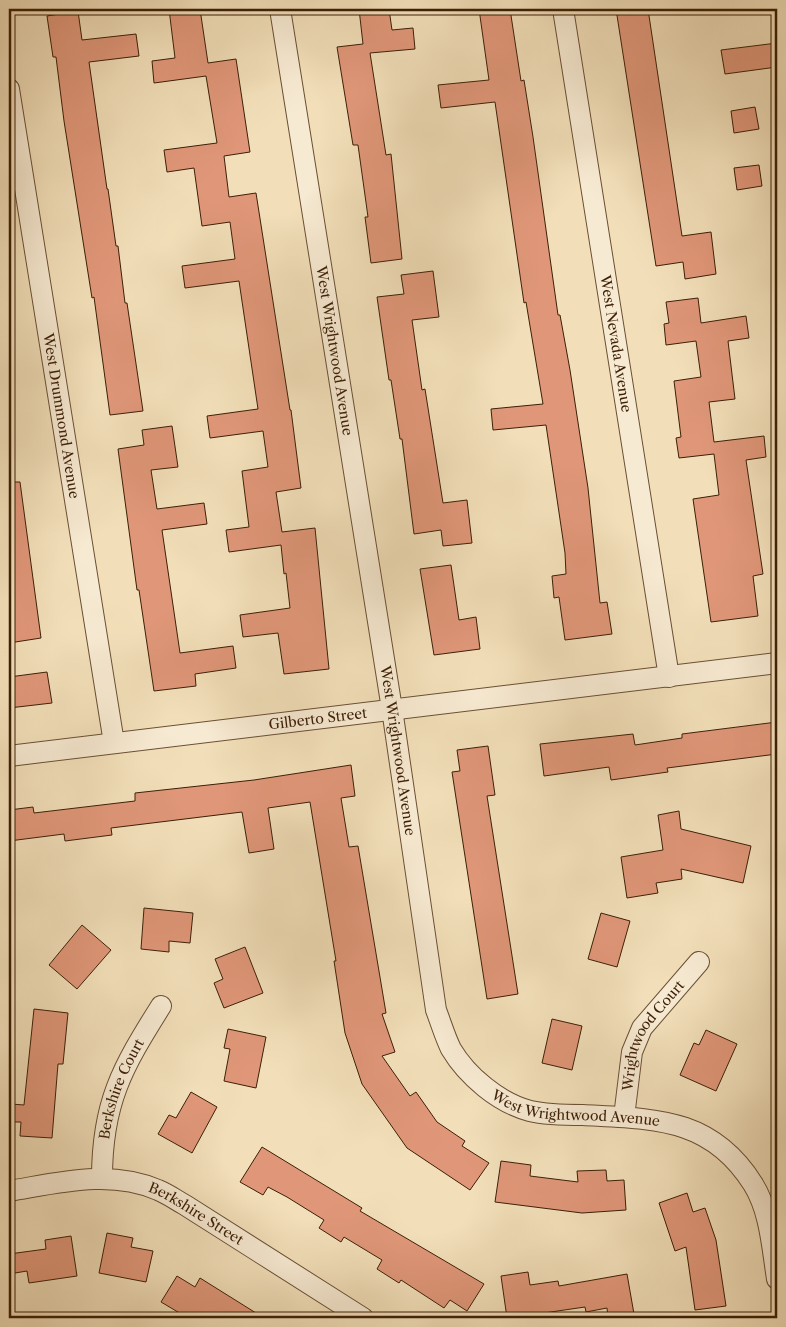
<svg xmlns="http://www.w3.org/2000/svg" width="786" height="1327" viewBox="0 0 786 1327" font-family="'Libre Caslon Text',serif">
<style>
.building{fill:#e09779;stroke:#3c1f07}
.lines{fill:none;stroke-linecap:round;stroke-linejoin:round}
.minor-casing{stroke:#6a4f34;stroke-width:22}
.minor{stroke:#f7ead2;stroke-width:20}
.labels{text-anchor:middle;stroke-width:4.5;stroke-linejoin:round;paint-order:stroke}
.street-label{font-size:14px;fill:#3c1f07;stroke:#f7ead2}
</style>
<rect width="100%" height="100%" fill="#f2dfb9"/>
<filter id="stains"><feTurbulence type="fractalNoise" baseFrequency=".004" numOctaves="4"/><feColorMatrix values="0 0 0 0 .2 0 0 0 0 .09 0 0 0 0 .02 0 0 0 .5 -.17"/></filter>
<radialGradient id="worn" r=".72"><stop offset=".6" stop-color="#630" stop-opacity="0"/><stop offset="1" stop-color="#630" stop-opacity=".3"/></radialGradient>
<g class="building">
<polygon points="169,9 200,9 208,63 236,59 250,152 224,156 229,197 256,193 290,410 291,410 301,488 276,492 282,532 315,528 329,669 284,674 278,633 243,637 240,615 290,608 286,573 284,574 281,545 229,552 226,530 249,527 242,471 268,467 263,431 210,438 207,416 258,409 239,281 185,288 182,266 235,259 230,222 202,226 194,168 167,172 164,150 217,143 206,76 154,83 152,61 175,58"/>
<polygon points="359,9 389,9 392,30 413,28 415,49 370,53 386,155 391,154 402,259 371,263 365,217 368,217 358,145 353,145 337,47 363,44"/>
<polygon points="479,9 510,9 521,81 524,80 533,137 558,315 560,315 570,370 588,488 600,603 607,602 612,634 565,640 559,597 554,598 552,576 566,574 565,553 546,425 493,430 491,409 543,404 526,302 524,303 495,102 441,108 438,85 489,80"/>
<polygon points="616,9 648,9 682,236 711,232 716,274 685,279 683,262 656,266"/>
<polygon points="78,11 82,40 136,34 139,56 89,62 107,189 108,189 116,246 118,246 125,303 127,303 143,411 110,415 94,297 92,298 64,121 56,57 53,57 47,16"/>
<polygon points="777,43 777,67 725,74 721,50"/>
<polygon points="755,107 759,129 734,133 731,111"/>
<polygon points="759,165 762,186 737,190 734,168"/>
<polygon points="433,271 439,317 412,320 422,390 425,389 443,503 467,500 472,543 443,546 441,530 414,534 402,439 400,439 391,380 389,380 377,297 404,294 401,275"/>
<polygon points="698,298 701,323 746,316 749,338 728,341 735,399 709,402 714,442 764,436 766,457 746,460 763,574 753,576 758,616 711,622 693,499 719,495 714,454 679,458 676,438 681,437 674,381 701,377 696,341 666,345 664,324 669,323 666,302"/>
<polygon points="172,426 178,467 151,470 157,509 204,503 207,524 162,530 180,653 233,646 236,668 195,674 196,686 154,691 139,590 137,590 118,449 144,445 142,430"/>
<polygon points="9,482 20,482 41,638 9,643"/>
<polygon points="451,565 459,620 476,617 480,649 434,655 420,569"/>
<polygon points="47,672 52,703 9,708 9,677"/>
<polygon points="777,722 777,754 667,768 668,772 611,780 609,767 544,776 540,744 633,734 635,745 682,738 682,734"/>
<polygon points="488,746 495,795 487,796 518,994 487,999 452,772 460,771 457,750"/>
<polygon points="351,765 355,796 341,798 349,847 358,846 386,1013 382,1014 395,1052 382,1056 410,1096 416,1092 437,1122 465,1141 462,1146 489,1163 470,1190 407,1148 362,1084 345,1033 334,961 336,961 310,802 268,808 274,849 249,853 242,812 111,828 112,835 65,841 64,834 9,841 9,810 33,807 34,813 135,801 135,793 254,780"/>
<polygon points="679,811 681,829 751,846 743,883 681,869 682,879 656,883 658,893 627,898 621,857 663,850 658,815"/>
<polygon points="144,908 193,913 190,943 169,941 169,952 141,949"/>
<polygon points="601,913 630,921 617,967 588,959"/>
<polygon points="82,925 111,950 77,989 49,965"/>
<polygon points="245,947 263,993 224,1008 214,983 223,979 215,959"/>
<polygon points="34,1009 68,1013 63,1064 58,1064 52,1138 20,1136 21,1122 10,1122 11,1104 24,1105"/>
<polygon points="552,1019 582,1026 572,1070 542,1063"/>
<polygon points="228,1029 266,1037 256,1088 224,1081 230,1049 224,1048"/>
<polygon points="706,1030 737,1044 716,1091 680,1075 694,1043 699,1045"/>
<polygon points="191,1092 217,1107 192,1153 158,1134 169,1115 176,1118"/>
<polygon points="262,1147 362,1208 360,1211 484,1284 467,1311 450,1300 444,1308 401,1280 399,1283 377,1269 382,1260 344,1237 341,1242 319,1228 324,1220 287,1197 268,1187 263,1195 240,1182"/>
<polygon points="501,1161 531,1165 530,1176 578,1182 577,1171 606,1170 607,1181 624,1180 626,1210 582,1213 495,1202"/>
<polygon points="687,1193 693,1212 705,1208 716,1240 726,1306 695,1310 686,1247 675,1251 659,1203"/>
<polygon points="107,1233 133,1238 131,1247 153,1251 146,1282 99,1273"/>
<polygon points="71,1236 77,1276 29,1283 27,1271 9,1274 9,1254 46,1249 45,1240"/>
<polygon points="528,1272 530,1285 558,1281 559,1286 627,1274 634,1314 608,1318 607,1308 586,1312 585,1307 537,1314 538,1318 507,1318 501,1276"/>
<polygon points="177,1276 195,1287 200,1278 264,1318 188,1318 161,1302"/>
</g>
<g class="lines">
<defs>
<g id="minor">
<path id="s1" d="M 280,9 L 392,709 L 436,1010 C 441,1023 445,1037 451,1049 C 467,1076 499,1103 530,1111 C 547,1115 566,1115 583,1115 C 654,1119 711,1117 753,1184 C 770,1211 772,1247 777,1279"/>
<path id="s2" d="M 563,9 L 669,677"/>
<path id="s3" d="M 9,89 L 114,743"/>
<path id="s4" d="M 9,756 L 777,663"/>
<path id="s5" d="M 624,1117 L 632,1052 L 642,1028 L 699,962"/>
<path id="s6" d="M 102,1178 C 102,1103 122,1068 161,1006"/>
<path id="s7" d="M 9,1191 C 58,1183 110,1169 158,1190 C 168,1194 176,1200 185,1205 L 363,1318"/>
</g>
</defs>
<use href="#minor" class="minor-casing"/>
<use href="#minor" class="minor"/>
</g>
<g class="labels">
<g class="street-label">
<text dy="5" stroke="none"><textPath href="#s2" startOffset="339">West Nevada Avenue</textPath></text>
<text dy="5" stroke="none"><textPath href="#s1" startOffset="346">West Wrightwood Avenue</textPath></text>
<text dy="5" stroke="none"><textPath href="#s3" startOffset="331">West Drummond Avenue</textPath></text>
<text dy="5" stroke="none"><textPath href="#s4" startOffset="311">Gilberto Street</textPath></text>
<text dy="5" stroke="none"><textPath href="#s1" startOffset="751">West Wrightwood Avenue</textPath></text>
<text dy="5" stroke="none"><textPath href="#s5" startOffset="89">Wrightwood Court</textPath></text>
<text dy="5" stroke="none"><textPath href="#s6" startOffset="92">Berkshire Court</textPath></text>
<text dy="5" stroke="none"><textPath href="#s1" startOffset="1202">West Wrightwood Avenue</textPath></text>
<text dy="5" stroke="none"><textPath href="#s7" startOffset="196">Berkshire Street</textPath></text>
</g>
</g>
<rect width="786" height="1327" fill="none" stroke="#f2dfb9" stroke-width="30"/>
<rect x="10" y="10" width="766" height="1307" fill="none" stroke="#3c1f07" stroke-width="2.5"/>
<rect x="15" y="15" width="756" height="1297" fill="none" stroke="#3c1f07"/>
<rect width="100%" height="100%" filter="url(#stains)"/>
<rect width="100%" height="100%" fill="url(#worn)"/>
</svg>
